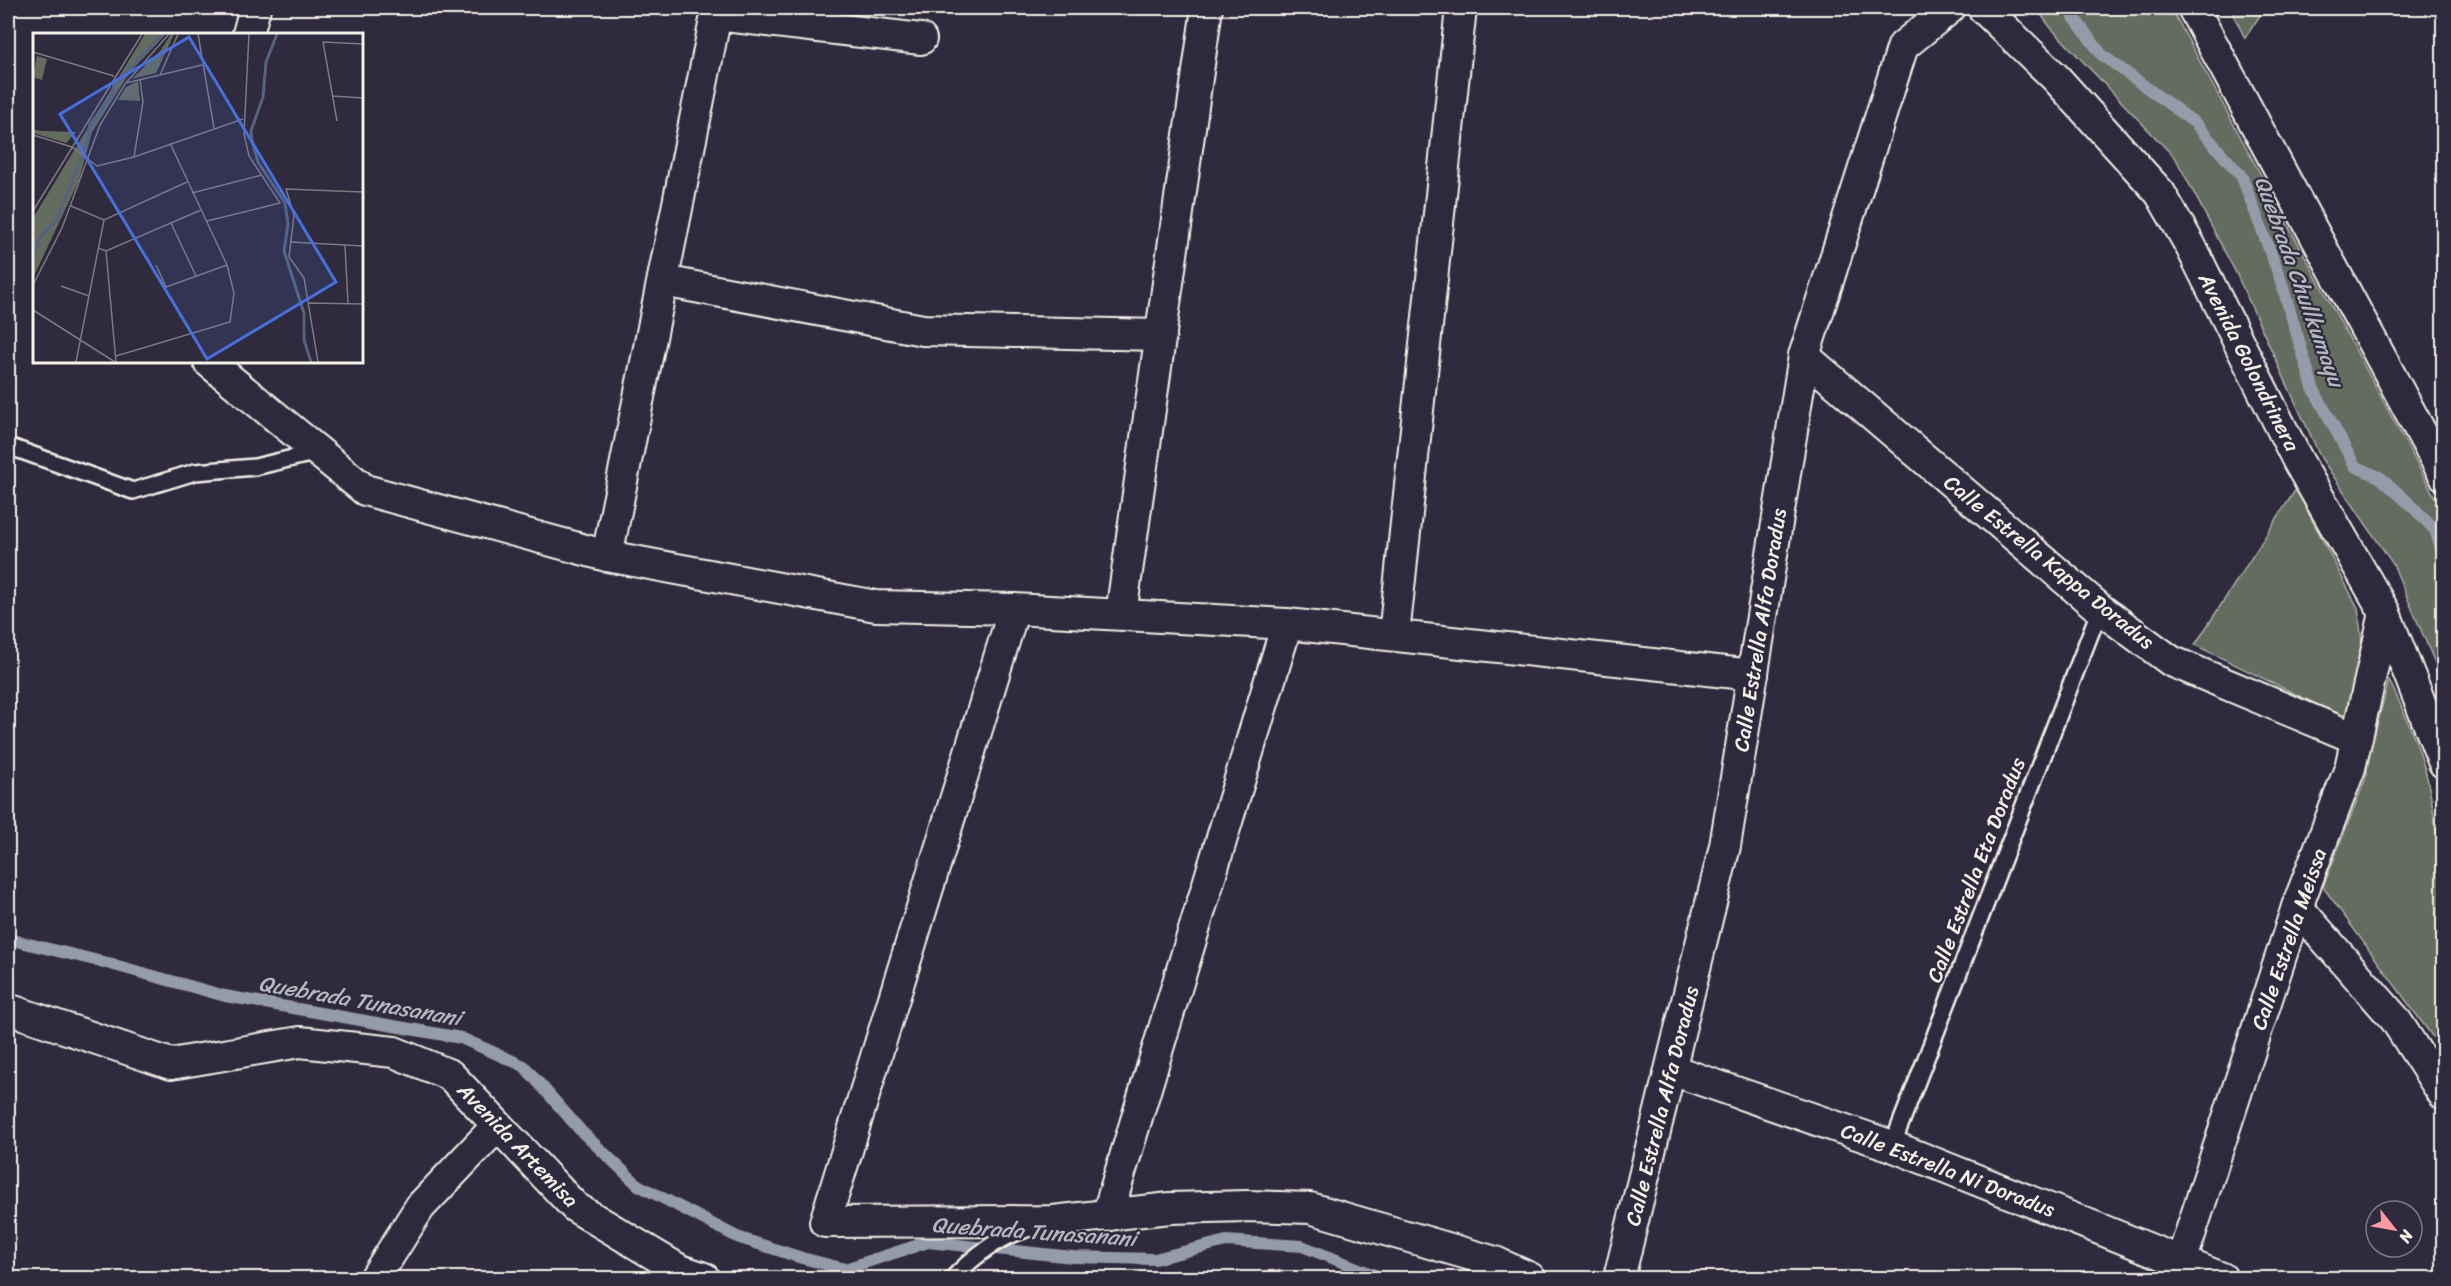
<svg xmlns="http://www.w3.org/2000/svg" width="2451" height="1286" viewBox="0 0 2451 1286" font-family="Sriracha,sans-serif">
<style>
.green{fill:#636c5f;stroke:#acaea4;stroke-width:1.5}
.lines{fill:none;stroke-linecap:round;stroke-linejoin:round}
.stream{stroke:#959ca9;stroke-width:12}
.service-casing{stroke:#f4f1e8;stroke-width:20}
.minor-casing{stroke:#f4f1e8;stroke-width:34}
.service{stroke:#2f2a3d;stroke-width:15}
.minor{stroke:#2f2a3d;stroke-width:30}
.labels{text-anchor:middle;stroke-width:4.5;stroke-linejoin:round;paint-order:stroke}
.street-label{font-size:21px;fill:#f4f1e8;stroke:#2f2a3d}
.water-label{font-size:22px;font-style:italic;fill:#b5b8be;stroke:#2f2a3d}
.inset-river{fill:none;stroke:#56637f;stroke-width:3}
.inset-road{fill:none;stroke:#7e7a81;stroke-width:1.5}
.view{fill:#486fdb;fill-opacity:0.15;stroke:#486fdb;stroke-width:3}
.inset-edge{fill:none;stroke:#f4f1e8;stroke-width:3}
</style>
<rect width="100%" height="100%" fill="#2f2a3d"/>
<filter id="ink" filterUnits="userSpaceOnUse"><feTurbulence type="fractalNoise" baseFrequency=".0167" numOctaves="2"/><feDisplacementMap in="SourceGraphic" scale="12" xChannelSelector="R" yChannelSelector="G"/><feConvolveMatrix kernelMatrix="1 2 1 2 8 2 1 2 1" color-interpolation-filters="sRGB"/></filter>
<g filter="url(#ink)">
<g class="green">
<polygon points="2036,8 2171,8 2443,512 2443,682 2393,564 2321,458 2236,273 2176,159 2051,28"/>
<polygon points="2230,8 2265,8 2245,38"/>
<polygon points="2296,489 2358,608 2363,652 2346,719 2195,645"/>
<path d="M 2389,680 C 2405,713 2422,751 2429,787 C 2447,874 2444,963 2443,1051 L 2323,887 L 2365,780 L 2371,747 Z"/>
</g>
<g class="lines">
<g class="stream">
<polyline points="2067,8 2102,55 2195,123 2242,177 2280,278 2313,388 2355,466 2381,478 2413,507 2435,530 2444,558"/>
<polyline points="8,939 107,963 225,996 461,1038 524,1066 581,1131 638,1185 737,1237 802,1258 845,1269 928,1242 1073,1257 1155,1259 1226,1241 1302,1246 1382,1278"/>
</g>
<defs>
<g id="service">
<polyline points="8,446 133,491 195,472 255,467 318,452"/>
<polyline points="1892,1146 2100,609"/>
<path d="M 953,1278 C 973,1257 996,1239 1024,1230"/>
</g>
<g id="minor">
<polyline points="1983,8 2056,78 2160,193 2190,245 2298,461 2385,613 2444,763"/>
<polyline points="2193,8 2444,475"/>
<polyline points="248,34 255,8"/>
<polyline points="663,281 923,330 1161,335"/>
<polyline points="1804,356 2100,609 2171,661 2355,738"/>
<polyline points="209,362 365,490 607,556 876,606 1014,609 1287,624 1753,675"/>
<polyline points="607,556 716,15 921,39"/>
<polyline points="1014,609 825,1222 1053,1221 1170,1208 1247,1206 1310,1208 1495,1262 1530,1278"/>
<polyline points="1121,614 1207,8"/>
<polyline points="1394,635 1461,8"/>
<polyline points="2297,907 2395,1019 2444,1095"/>
<polyline points="8,1009 171,1064 300,1042 394,1052 450,1075 575,1207 680,1270 704,1278"/>
<polyline points="1672,1070 1892,1146 2222,1278"/>
<polyline points="1107,1216 1287,624"/>
<polyline points="2181,1262 2297,907 2350,768 2385,613"/>
<polyline points="375,1278 420,1207 497,1126"/>
<polyline points="1619,1278 1725,846 1804,356 1903,46 1950,8"/>
</g>
</defs>
<use href="#service" class="service-casing"/>
<use href="#minor" class="minor-casing"/>
<use href="#service" class="service"/>
<use href="#minor" class="minor"/>
</g>
</g>
<g class="labels">
<g class="street-label">
<text transform="translate(2249 362) rotate(63)" y="7">Avenida Golondrinera</text>
<text transform="translate(2049 562) rotate(39)" y="7">Calle Estrella Kappa Doradus</text>
<text transform="translate(1760 630) rotate(-81)" y="7">Calle Estrella Alfa Doradus</text>
<text transform="translate(1976 870) rotate(-69)" y="7">Calle Estrella Eta Doradus</text>
<text transform="translate(2289 939) rotate(-71)" y="7">Calle Estrella Meissa</text>
<text transform="translate(1662 1106) rotate(-76)" y="7">Calle Estrella Alfa Doradus</text>
<text transform="translate(518 1145) rotate(46)" y="7">Avenida Artemisa</text>
<text transform="translate(1948 1170) rotate(21)" y="7">Calle Estrella Ni Doradus</text>
</g>
<g class="water-label">
<text transform="translate(2300 281) rotate(70)" y="8">Quebrada Chullkumayu</text>
<text transform="translate(360 1000) rotate(10)" y="8">Quebrada Tunasanani</text>
<text transform="translate(1034 1231) rotate(4)" y="8">Quebrada Tunasanani</text>
</g>
</g>
<g transform="translate(33 33)">
<rect width="330" height="330" fill="#2f2a3d"/>
<path d="M 112,1 L 133,1 L 97,39 L 59,99 L 46,147 L 0,245 L 0,185 ZM 138,1 L 141,1 L 123,40 L 99,46 L 128,17 ZM 4,23 L 14,26 L 9,47 L 0,44 ZM 105,48 L 107,68 L 85,67 L 93,54 ZM 0,96 L 8,98 L 43,99 L 33,110 L 0,100 Z" fill="#636c5f"/>
<path class="inset-river" d="M 244,1 L 233,29 L 230,64 L 218,98 L 219,108 L 225,129 L 252,170 L 255,191 L 251,218 L 271,280 L 271,307 L 278,329M 0,226 L 6,206 L 23,187 L 32,167 L 53,113 L 57,91 L 79,63 L 81,51 L 130,1"/>
<path class="inset-road" d="M 165,1 L 181,95M 0,19 L 81,43M 127,42 L 145,1M 93,50 L 169,32M 299,63 L 330,65M 304,88 L 290,9 L 330,11M 0,102 L 39,114 L 64,133 L 101,124 L 210,86M 101,124 L 110,69 L 107,46M 159,160 L 229,142M 38,173 L 71,187 L 154,149M 0,178 L 109,1M 174,188 L 247,170 L 216,123 L 211,101 L 216,1M 138,190 L 163,243M 257,209 L 330,213M 312,213 L 315,270M 65,215 L 73,218 L 168,177M 73,218 L 83,329M 123,232 L 133,254 L 194,232M 0,252 L 29,195 L 67,92 L 92,51 L 136,1M 28,253 L 56,263M 276,270 L 330,271M 0,277 L 82,329M 83,323 L 197,289 L 201,260 L 194,232 L 137,110M 43,329 L 71,187M 285,329 L 271,245 L 256,224 L 261,182 L 253,156 L 330,159"/>
<path class="view" d="M 156,4 L 303,249 L 174,326 L 27,81 Z"/>
<rect width="330" height="330" class="inset-edge"/>
</g>
<rect width="2451" height="1286" fill="none" stroke="#2f2a3d" stroke-width="30"/>
<rect x="15" y="15" width="2421" height="1256" fill="none" stroke="#f4f1e8" stroke-width="2" filter="url(#ink)"/>
<g transform="translate(2394 1229) rotate(121)"><circle r="28" fill="#2f2a3d" stroke="#7e7a81" stroke-width="1.5"/>
<path d="M0-4.5L10 22L0 15L-10 22Z" fill="#ff9aa2"/>
<text y="-9" font-size="16" font-weight="bold" text-anchor="middle" fill="#f4f1e8">N</text>
</g>
</svg>
